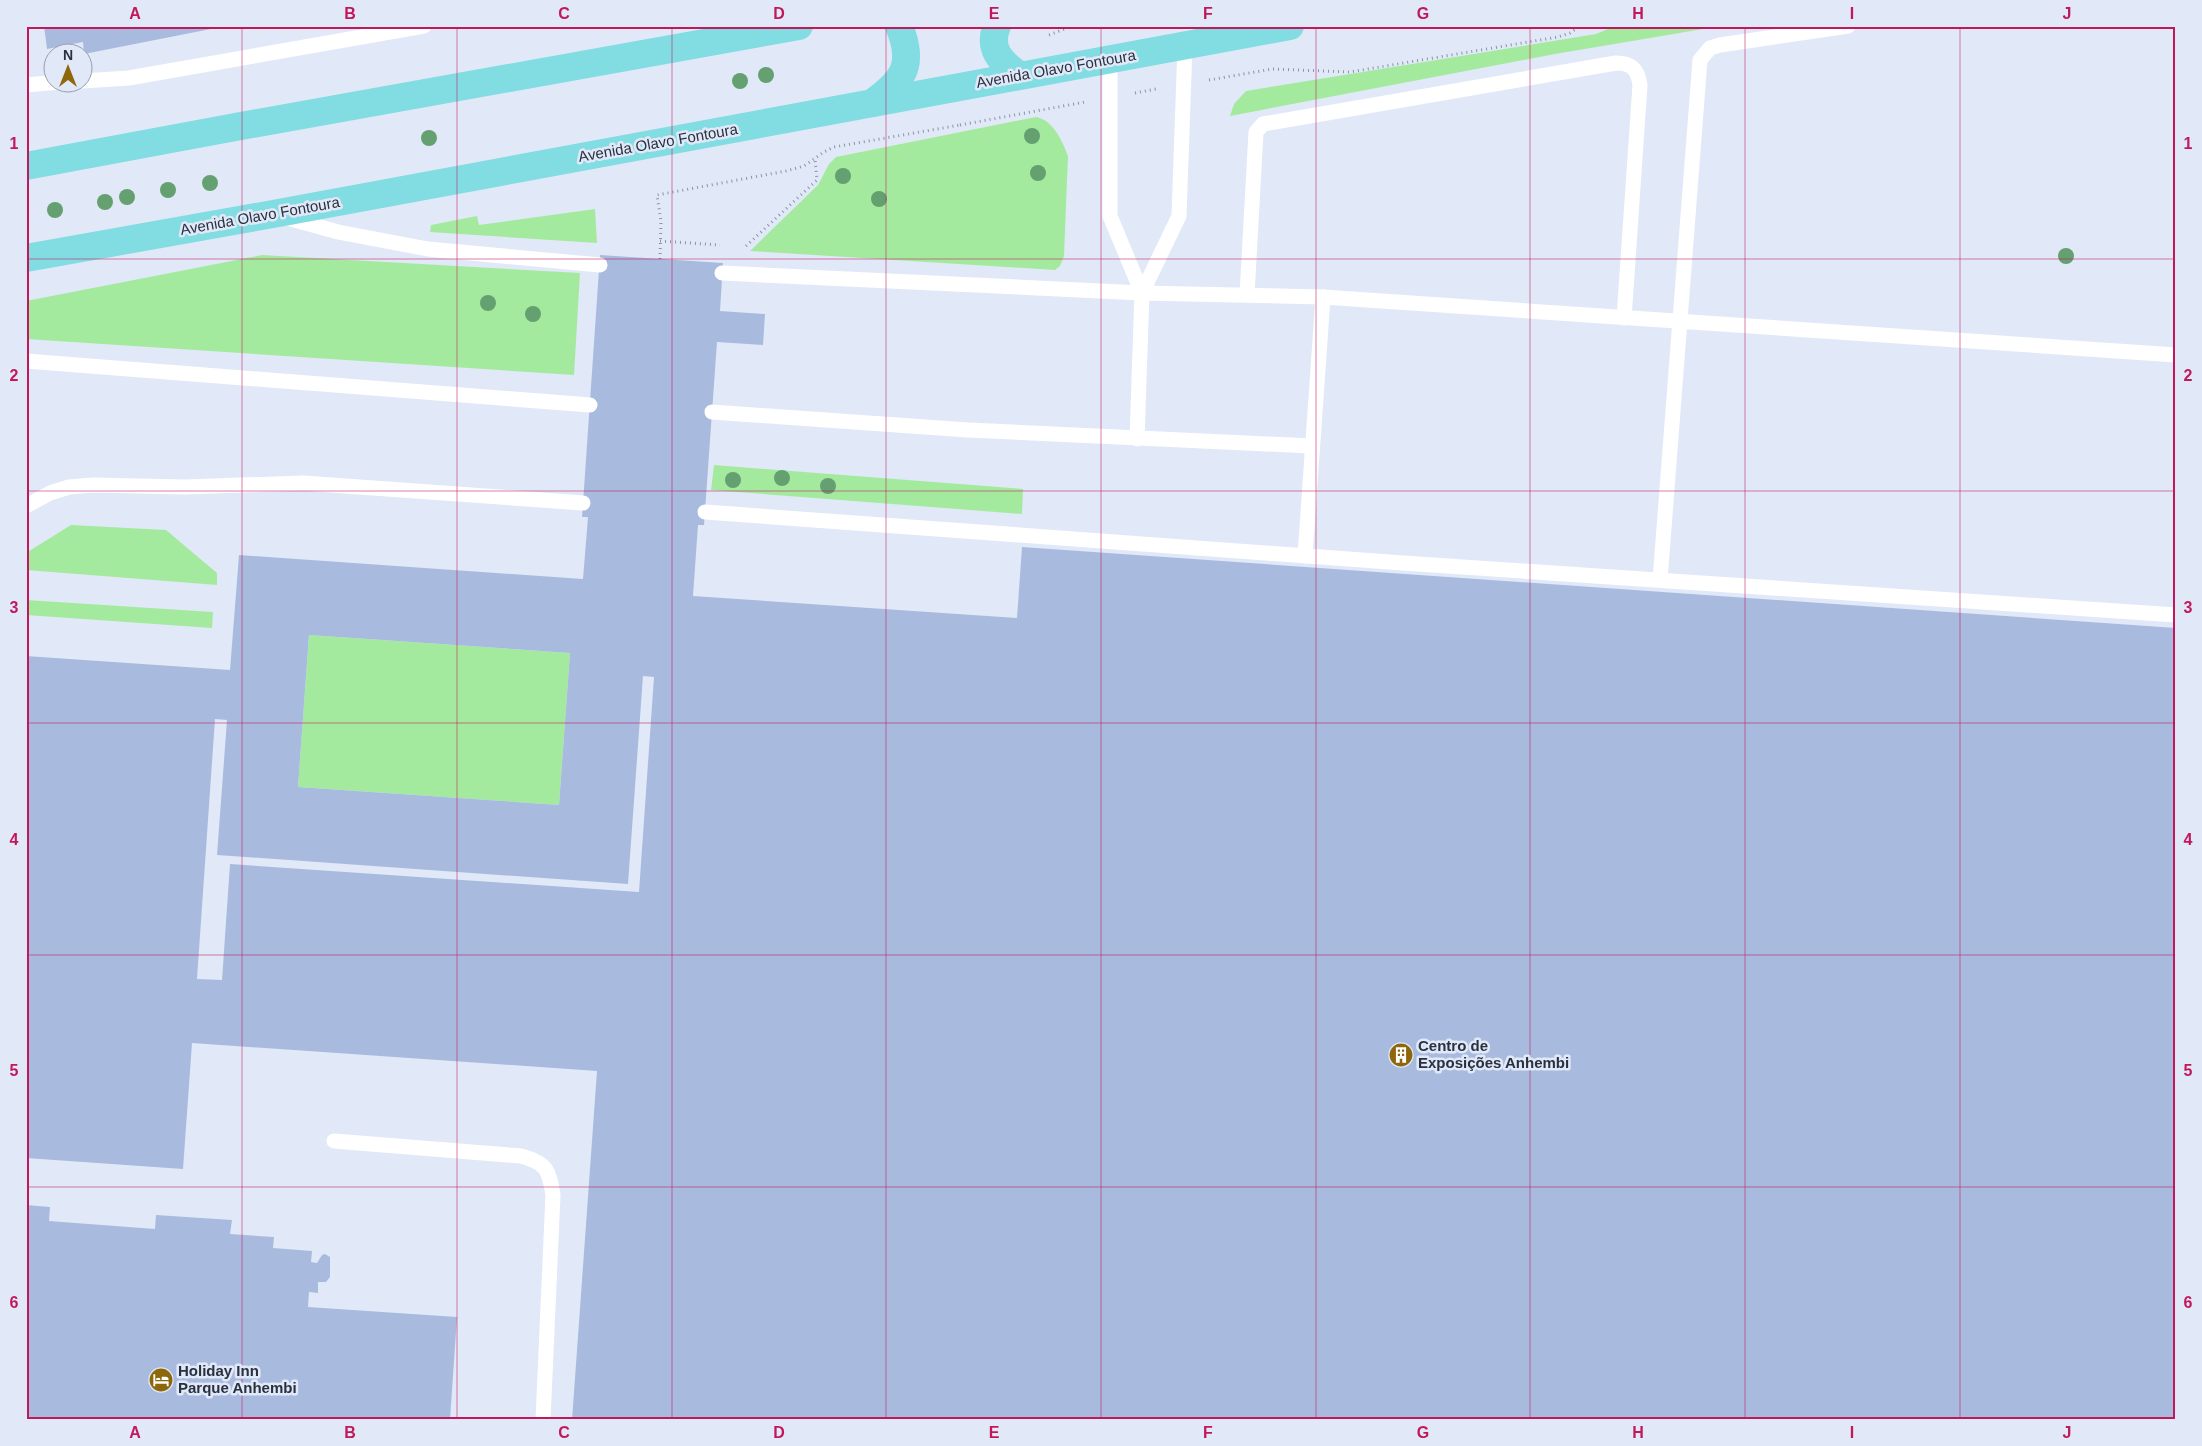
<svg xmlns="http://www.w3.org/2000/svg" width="2202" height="1446" viewBox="0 0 2202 1446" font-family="Helvetica,sans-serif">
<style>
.green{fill:#a4ea9e}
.building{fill:#a8bbde;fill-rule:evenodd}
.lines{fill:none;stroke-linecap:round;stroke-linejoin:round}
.path{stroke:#8c94a3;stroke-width:3;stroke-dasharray:1 4;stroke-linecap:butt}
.lane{stroke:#fff;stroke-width:15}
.primary{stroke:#82dde3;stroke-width:28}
.tree{fill:#65a070}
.grid{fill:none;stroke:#c2185b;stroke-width:1;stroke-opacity:0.55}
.labels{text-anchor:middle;stroke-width:5;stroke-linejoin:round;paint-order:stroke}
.street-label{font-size:15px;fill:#29313f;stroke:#e1e9f8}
.poi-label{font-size:15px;font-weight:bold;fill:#29313f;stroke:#e1e9f8;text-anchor:start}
.neatline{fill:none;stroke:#c2185b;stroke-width:2}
.grid-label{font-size:16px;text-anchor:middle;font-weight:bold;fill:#c2185b}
</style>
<rect width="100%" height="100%" fill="#e1e9f8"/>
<g class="green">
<polygon points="1615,26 1721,26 1555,54 1230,116 1234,104 1246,91 1596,34"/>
<path d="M 1036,117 C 1053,120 1062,140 1068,156 L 1064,256 L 1060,266 L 1055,270 L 750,251 L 818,185 L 829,164 L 836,157 Z"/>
<polygon points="595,209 597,243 430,232 431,225 477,216 479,225"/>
<polygon points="262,255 580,273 574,375 26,339 26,301"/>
<polygon points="714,465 1023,489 1022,514 711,490"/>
<polygon points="71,525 166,530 217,573 217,585 26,570 26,553"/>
<polygon points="26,600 213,612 212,628 26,615"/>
<polygon points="309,635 570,653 559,805 298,787"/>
</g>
<g class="building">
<polygon points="44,26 221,26 221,27 84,54 83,42 47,49"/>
<path d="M 600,255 L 723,263 L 720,311 L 765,314 L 763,345 L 717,342 L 704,525 L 698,525 L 693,596 L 1017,618 L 1022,547 L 2176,628 L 2176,1420 L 572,1420 L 597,1071 L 192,1043 L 183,1169 L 26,1158 L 26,656 L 230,670 L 239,555 L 583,579 L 588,517 L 582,517 L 583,503 ZM 309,635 L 570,653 L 559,805 L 298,787 ZM 643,676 L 654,677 L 639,892 L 230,864 L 222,980 L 197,979 L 215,719 L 227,720 L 217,855 L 628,884 Z"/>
<polygon points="26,1205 50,1207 49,1221 155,1229 156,1215 232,1220 230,1234 274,1237 273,1248 312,1251 311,1262 317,1263 322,1255 325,1254 330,1257 330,1277 326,1282 318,1282 318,1293 309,1292 308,1307 457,1317 450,1420 26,1420"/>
</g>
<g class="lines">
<g class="path">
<polyline points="1049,35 1072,26"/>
<polyline points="1209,80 1272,69 1350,72 1558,37 1570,33 1580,26"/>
<polyline points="1135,93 1156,89"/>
<polyline points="960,125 1085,102"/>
<polyline points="660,241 720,245"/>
<polyline points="746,246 817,180 815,159"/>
<polyline points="660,259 661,221 657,195 786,171 804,166 824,152 834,147 960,125 960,123"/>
</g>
<g class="lane">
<polyline points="1110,59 1110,216 1142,293"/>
<polyline points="82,81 129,78 424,26"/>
<polyline points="26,85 60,82"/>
<polyline points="284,217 338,232 428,249 600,265"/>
<polyline points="722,273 1142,293 1323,297 2176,355"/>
<path d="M 1247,295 L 1256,132 L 1263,124 L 1616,63 C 1632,63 1638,70 1640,85 L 1624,318"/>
<polyline points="26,361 590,405"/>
<polyline points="712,412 968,430 1312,446"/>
<polyline points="1137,439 1142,293 1179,216 1185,46"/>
<polyline points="26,506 50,493 69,487 93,485 185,487 303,483 583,503"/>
<polyline points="705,512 1403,563 2176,615"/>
<polyline points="1305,556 1323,297"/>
<polyline points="1660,580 1700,60 1710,48 1720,45 1848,26"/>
<path d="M 334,1141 L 521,1156 C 547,1163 549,1170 553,1195 L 543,1420"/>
</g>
<g class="primary">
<path d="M 997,26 C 987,49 1002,63 1019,75"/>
<path d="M 872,103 C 904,80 915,65 899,26"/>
<polyline points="26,166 230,128 799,26"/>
<polyline points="26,258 273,214 1290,26"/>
</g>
</g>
<g class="tree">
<circle cx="766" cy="75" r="8"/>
<circle cx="740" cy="81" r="8"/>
<circle cx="1032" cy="136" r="8"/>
<circle cx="429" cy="138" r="8"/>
<circle cx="1038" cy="173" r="8"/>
<circle cx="843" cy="176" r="8"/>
<circle cx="210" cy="183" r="8"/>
<circle cx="168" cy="190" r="8"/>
<circle cx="127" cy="197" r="8"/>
<circle cx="879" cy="199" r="8"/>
<circle cx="105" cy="202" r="8"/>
<circle cx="55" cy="210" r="8"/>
<circle cx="2066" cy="256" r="8"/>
<circle cx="488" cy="303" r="8"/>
<circle cx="533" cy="314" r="8"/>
<circle cx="782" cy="478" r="8"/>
<circle cx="733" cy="480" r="8"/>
<circle cx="828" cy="486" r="8"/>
</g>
<path class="grid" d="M 242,26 L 242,1420M 457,26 L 457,1420M 672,26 L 672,1420M 886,26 L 886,1420M 1101,26 L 1101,1420M 1316,26 L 1316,1420M 1530,26 L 1530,1420M 1745,26 L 1745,1420M 1960,26 L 1960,1420M 26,259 L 2176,259M 26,491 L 2176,491M 26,723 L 2176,723M 26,955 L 2176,955M 26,1187 L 2176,1187"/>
<defs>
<symbol id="building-disc" viewBox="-11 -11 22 22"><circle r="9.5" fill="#8d6709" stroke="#e1e9f8"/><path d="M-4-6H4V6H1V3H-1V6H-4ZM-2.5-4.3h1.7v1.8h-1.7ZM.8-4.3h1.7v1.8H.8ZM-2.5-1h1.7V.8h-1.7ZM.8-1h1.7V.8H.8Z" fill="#fff"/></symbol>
<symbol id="hotel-disc" viewBox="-11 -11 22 22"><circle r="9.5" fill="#8d6709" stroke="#e1e9f8"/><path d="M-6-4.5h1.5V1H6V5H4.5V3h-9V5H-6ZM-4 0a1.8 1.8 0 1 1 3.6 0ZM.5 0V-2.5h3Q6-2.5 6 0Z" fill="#fff"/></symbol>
</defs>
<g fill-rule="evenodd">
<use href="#building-disc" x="1387" y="1041" width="28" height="28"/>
<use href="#hotel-disc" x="147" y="1366" width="28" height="28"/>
</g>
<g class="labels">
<g class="street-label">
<text transform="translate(1056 69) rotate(-10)" y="5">Avenida Olavo Fontoura</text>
<text transform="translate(658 143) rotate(-10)" y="5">Avenida Olavo Fontoura</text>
<text transform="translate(260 216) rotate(-10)" y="5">Avenida Olavo Fontoura</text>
</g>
<g class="poi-label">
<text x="1418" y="1051">Centro de<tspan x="1418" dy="17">Exposições Anhembi</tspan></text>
<text x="178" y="1376">Holiday Inn<tspan x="178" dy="17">Parque Anhembi</tspan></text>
</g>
</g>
<rect width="2202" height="1446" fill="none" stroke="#e1e9f8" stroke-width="55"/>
<g transform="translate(68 68)"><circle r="24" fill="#e1e9f8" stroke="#979fae"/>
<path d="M0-4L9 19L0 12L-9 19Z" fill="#8d6709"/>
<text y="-8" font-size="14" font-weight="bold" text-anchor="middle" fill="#29313f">N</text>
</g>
<rect x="28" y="28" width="2146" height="1390" class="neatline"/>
<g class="grid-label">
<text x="135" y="19">A</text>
<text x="350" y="19">B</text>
<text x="564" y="19">C</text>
<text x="779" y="19">D</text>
<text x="994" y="19">E</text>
<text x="1208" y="19">F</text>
<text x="1423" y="19">G</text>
<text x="1638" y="19">H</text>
<text x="1852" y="19">I</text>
<text x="2067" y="19">J</text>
<text x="14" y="149">1</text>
<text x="2188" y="149">1</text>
<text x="14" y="381">2</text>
<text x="2188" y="381">2</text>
<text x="14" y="613">3</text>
<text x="2188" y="613">3</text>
<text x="14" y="845">4</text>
<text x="2188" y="845">4</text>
<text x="14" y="1076">5</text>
<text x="2188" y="1076">5</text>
<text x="14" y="1308">6</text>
<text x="2188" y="1308">6</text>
<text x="135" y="1438">A</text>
<text x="350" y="1438">B</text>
<text x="564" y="1438">C</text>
<text x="779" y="1438">D</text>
<text x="994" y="1438">E</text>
<text x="1208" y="1438">F</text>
<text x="1423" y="1438">G</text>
<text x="1638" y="1438">H</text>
<text x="1852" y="1438">I</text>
<text x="2067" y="1438">J</text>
</g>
</svg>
